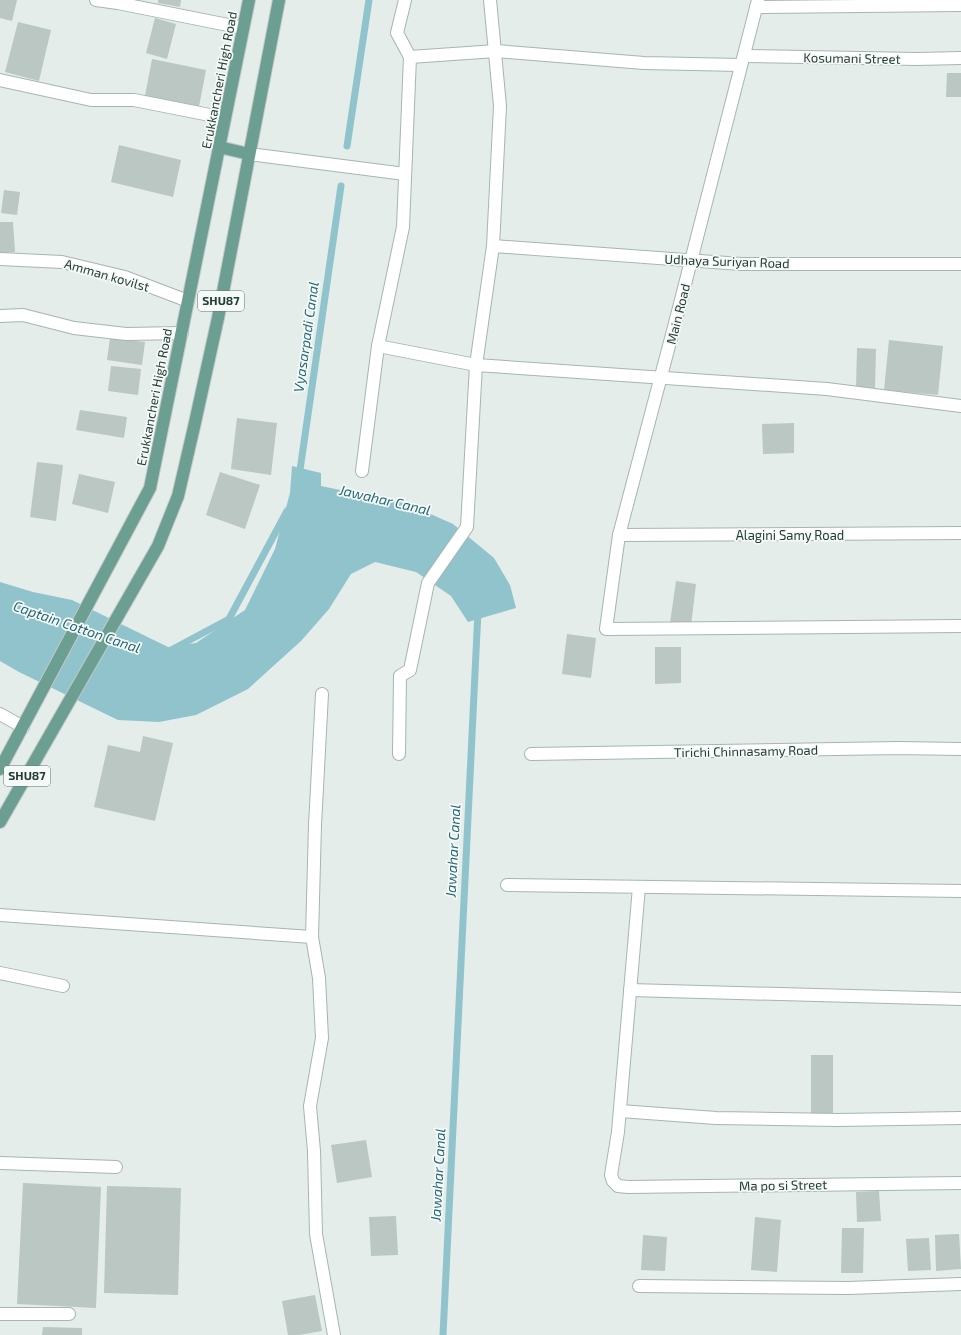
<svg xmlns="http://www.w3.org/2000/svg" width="961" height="1335" viewBox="0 0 961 1335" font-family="'Exo 2',sans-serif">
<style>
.water{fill:#91c3cd}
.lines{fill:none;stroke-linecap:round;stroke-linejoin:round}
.stream{stroke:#91c3cd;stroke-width:7}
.building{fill:#bac7c2}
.street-casing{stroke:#a7b5b0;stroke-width:14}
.primary-casing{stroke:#c2c9c7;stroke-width:14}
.street{stroke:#fff;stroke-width:12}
.primary{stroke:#6c9f92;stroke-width:12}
.labels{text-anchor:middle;stroke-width:3.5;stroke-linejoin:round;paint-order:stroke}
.shield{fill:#f5f9f7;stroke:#637571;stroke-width:1}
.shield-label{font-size:12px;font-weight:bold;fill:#253d37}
.street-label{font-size:13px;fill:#253d37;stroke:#f5f9f7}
.water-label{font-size:14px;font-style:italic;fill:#236775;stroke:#f5f9f7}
</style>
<rect width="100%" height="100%" fill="#e4ede9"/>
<polygon class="water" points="292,466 321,473 321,486 408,504 453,524 494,558 510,585 516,608 468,622 451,596 416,572 375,562 351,574 329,609 301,641 248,689 196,715 159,722 118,720 19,672 0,661 0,582 33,592 72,600 168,647 196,643 245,610 275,549 290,493"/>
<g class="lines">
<g class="stream">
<polyline points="347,146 369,0"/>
<polyline points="299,477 341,186"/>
<polyline points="173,649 229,619 287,511"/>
<polyline points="443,1335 478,611"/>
</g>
</g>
<g class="building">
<polygon points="0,0 17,0 12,21 0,18"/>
<polygon points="158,0 181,0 180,7 158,3"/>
<polygon points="155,18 176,24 167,59 146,53"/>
<polygon points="18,22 51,30 39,81 5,72"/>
<polygon points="152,59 206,70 199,107 145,96"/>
<polygon points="947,73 961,73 961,97 946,97"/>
<polygon points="119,145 181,160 173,197 111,182"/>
<polygon points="4,190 20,192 17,215 1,213"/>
<polygon points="0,222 13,222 15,252 0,253"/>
<polygon points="110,338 145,342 142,365 107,360"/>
<polygon points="889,340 943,346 938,395 884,390"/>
<polygon points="857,348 876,349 875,388 856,387"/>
<polygon points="111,366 141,369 138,395 108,391"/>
<polygon points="80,410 127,417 124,438 76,430"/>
<polygon points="237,418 277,423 271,475 231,469"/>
<polygon points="794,423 794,453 763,454 762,424"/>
<polygon points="37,462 63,465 56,521 30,517"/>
<polygon points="220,472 260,485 245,529 206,515"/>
<polygon points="79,474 115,482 108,513 72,504"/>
<polygon points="676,581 696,584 691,626 670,623"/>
<polygon points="567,634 596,638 591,678 562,674"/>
<polygon points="655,647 681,647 681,683 655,684"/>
<polygon points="143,736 173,743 155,821 94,807 108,745 140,752"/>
<rect x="811" y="1055" width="22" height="58"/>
<polygon points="366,1140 372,1177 337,1183 331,1145"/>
<polygon points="23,1183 101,1187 96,1308 17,1304"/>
<polygon points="107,1186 181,1188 178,1295 104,1293"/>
<polygon points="879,1191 881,1221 857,1222 856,1192"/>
<polygon points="396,1216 398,1255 371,1256 369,1217"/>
<polygon points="755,1217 781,1220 777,1272 751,1270"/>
<polygon points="842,1228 864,1228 863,1273 841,1273"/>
<polygon points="959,1234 961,1269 936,1271 935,1235"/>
<polygon points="643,1235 667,1237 665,1271 641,1270"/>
<polygon points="929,1238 931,1270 908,1271 906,1239"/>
<polygon points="315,1295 322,1331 299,1335 288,1335 282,1301"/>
<polygon points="43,1327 82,1328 82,1335 42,1335"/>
</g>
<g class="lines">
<defs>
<g id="street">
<polyline points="96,0 118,3 243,28"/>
<polyline points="758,0 674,327 619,535 606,629 961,626"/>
<polyline points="756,7 961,5"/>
<polyline points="744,56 917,59 961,58"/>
<polyline points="410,57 496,51 644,63 741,65"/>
<polyline points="0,80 91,100 134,100 225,118"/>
<polyline points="249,154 405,174"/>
<polyline points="493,246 741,264 961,264"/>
<polyline points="0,259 62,262 125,277 188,301"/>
<polyline points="0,316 23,315 74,328 126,334 182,333"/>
<polyline points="378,346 476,365 827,389 961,406"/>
<polyline points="362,471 378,346 403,227 410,57 397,33 405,0"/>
<polyline points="619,535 961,533"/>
<polyline points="322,694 315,825 312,937 319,978 322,1038 310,1106 314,1151 316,1234 334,1335"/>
<polyline points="0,714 23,727"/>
<polyline points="399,754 400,676 410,670 428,583 467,527 476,365 493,246 500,106 490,0"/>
<polyline points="531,754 897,748 961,749"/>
<polyline points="507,885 961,891"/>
<polyline points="639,887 618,1132 611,1175 613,1181 618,1186 628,1187 961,1183"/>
<polyline points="0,915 312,937"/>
<polyline points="0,973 63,986"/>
<polyline points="630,990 961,999"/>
<polyline points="620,1111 716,1118 838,1120 961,1118"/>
<polyline points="0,1163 116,1167"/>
<polyline points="639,1286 848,1288 961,1284"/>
<polyline points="0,1314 69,1314"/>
</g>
<g id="primary">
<polyline points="219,147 249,154"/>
<polyline points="0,769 150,488 249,0"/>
<polyline points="0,822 158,546 178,496 194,427 218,318 279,0"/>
</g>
</defs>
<use href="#street" class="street-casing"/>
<use href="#primary" class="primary-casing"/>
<use href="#street" class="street"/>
<use href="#primary" class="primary"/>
</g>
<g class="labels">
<g class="shield">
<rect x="198" y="291" width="46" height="20" rx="3"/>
<rect x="4" y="766" width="46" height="20" rx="3"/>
</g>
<g class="shield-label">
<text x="221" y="305">SHU87</text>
<text x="27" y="780">SHU87</text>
</g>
<g class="street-label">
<text transform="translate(852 58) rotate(1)" y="5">Kosumani Street</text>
<text transform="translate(219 80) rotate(-79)" y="5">Erukkancheri High Road</text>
<text transform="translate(727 261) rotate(2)" y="5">Udhaya Suriyan Road</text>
<text transform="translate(107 275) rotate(16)" y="5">Amman kovilst</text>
<text transform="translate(678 314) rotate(-76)" y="5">Main Road</text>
<text transform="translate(154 397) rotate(-79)" y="5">Erukkancheri High Road</text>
<text x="790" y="540">Alagini Samy Road</text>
<text transform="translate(746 751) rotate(-1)" y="5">Tirichi Chinnasamy Road</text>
<text transform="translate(783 1185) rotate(-1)" y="5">Ma po si Street</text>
</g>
<g class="water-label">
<text transform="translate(306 337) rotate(-82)" y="5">Vyasarpadi Canal</text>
<text transform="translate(385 500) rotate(13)" y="5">Jawahar Canal</text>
<text transform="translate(77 627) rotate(19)" y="5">Captain Cotton Canal</text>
<text transform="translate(453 851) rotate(-87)" y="5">Jawahar Canal</text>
<text transform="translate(438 1175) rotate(-87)" y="5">Jawahar Canal</text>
</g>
</g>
</svg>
